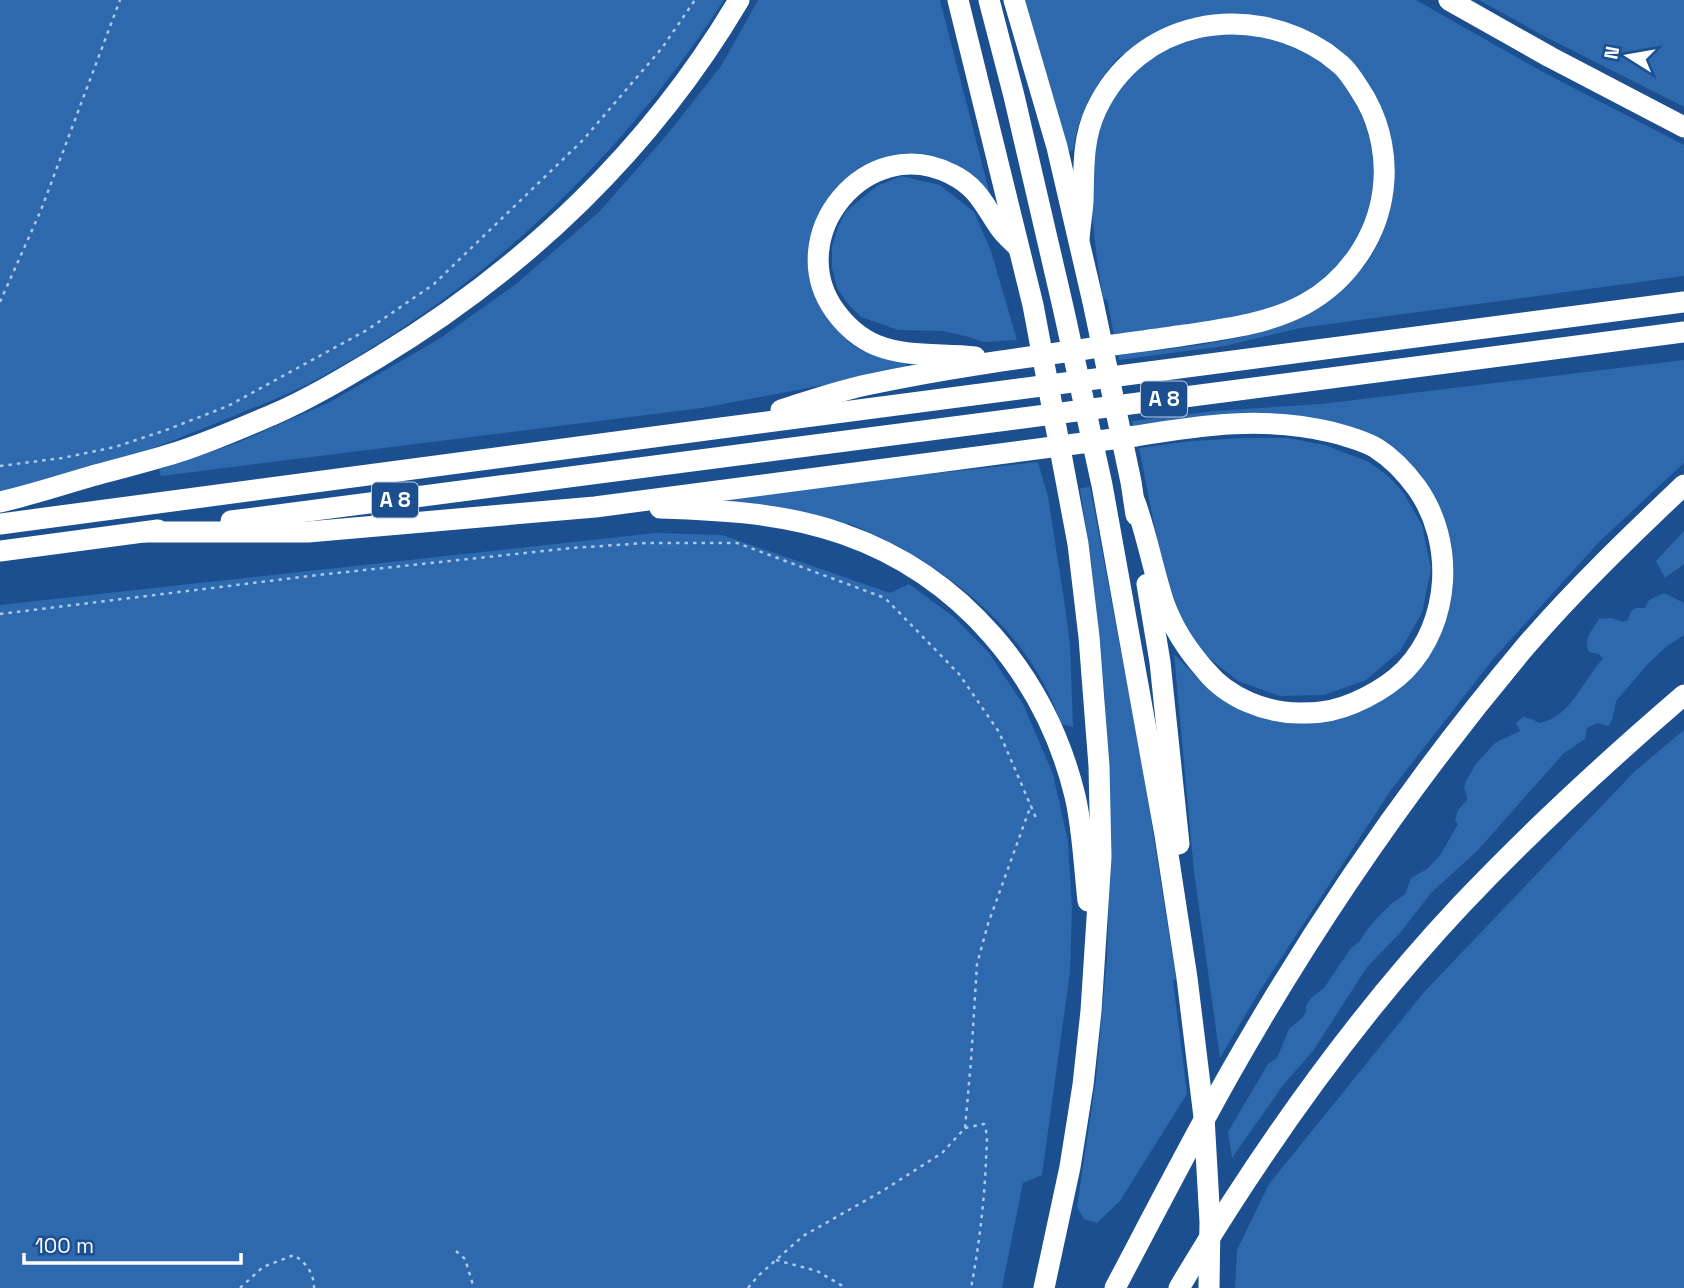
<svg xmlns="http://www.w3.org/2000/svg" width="1684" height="1288" viewBox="0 0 1684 1288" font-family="'Space Grotesk',sans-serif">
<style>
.green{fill:#2e69ad}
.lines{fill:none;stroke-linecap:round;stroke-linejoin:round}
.path{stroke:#a9c9ee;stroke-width:2.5;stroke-dasharray:3.5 5;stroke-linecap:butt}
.highway{stroke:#fff;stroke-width:21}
.labels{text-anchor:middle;stroke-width:5;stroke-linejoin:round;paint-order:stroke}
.shield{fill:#1b4f8f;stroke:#bbcadd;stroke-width:2}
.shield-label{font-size:21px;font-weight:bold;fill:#fff}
</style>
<rect width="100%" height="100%" fill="#1b4f8f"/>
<g class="green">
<path d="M 0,0 L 724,0 C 621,159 488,285 323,376 C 295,392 265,403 236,415 C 192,433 148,451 102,466 C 69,476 34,484 0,493 Z"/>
<path d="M 758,0 L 940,0 L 990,195 L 960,170 L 853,175 L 814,291 C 821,306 843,341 857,348 C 871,355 889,358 905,361 L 908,369 L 702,408 L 161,476 L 159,469 L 237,443 L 330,402 L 439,339 L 516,284 L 599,212 L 666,136 L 721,66 Z"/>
<path d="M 1024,0 L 1416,0 L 1541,71 L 1684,145 L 1684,276 L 1300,328 L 1224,346 L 1119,360 L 1118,355 C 1171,348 1239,344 1288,322 C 1299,317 1309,309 1319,302 C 1330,294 1343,287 1354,277 C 1374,260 1386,228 1390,203 C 1392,189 1395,174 1394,161 C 1384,23 1217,0 1119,57 C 1100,77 1085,103 1077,130 C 1075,137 1075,144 1073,150 L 1070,151 L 1068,149 Z"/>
<polygon points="1479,0 1684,0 1684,107 1542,35"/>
<path d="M 1241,30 C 1256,35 1271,39 1287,44 C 1293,46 1301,47 1307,51 C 1326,61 1344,82 1354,101 C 1394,169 1370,255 1301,294 C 1267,313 1231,318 1193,324 C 1167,327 1140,331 1114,335 L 1107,299 L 1103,299 C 1091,217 1071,116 1150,60 C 1159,54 1168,46 1177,42 C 1197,36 1220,34 1241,30 Z"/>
<polygon points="901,176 940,185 974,212 991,251 1017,340 984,342 965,336 942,331 898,330 861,317 848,304 837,288 832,268 832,247 838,227 846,211 877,186"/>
<polygon points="1684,360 1684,463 1600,541 1494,658 1391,790 1259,992 1220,1058 1194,872 1174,654 1213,693 1229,703 1299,722 1410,673 1451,561 1374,439 1134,427 1132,421 1215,411 1321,404"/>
<polygon points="1243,438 1288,438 1325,445 1369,462 1388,476 1403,492 1422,525 1431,569 1422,613 1400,651 1366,680 1324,695 1280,696 1238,681 1203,653 1180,615 1163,569 1139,448 1192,441"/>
<path d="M 1038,462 L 1048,497 L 1065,606 L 1070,645 L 1073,727 L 1061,724 C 1031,629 938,559 848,523 L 845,527 L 713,502 L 892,478 Z"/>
<polygon points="1090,487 1142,762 1176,979 1173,980 1187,1094 1120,1201 1097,1223 1084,1219 1077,1207 1096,1079 1107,958 1110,859 1105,699 1091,562 1080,488"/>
<polygon points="1684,531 1684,564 1665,578 1656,561"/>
<polygon points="655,533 722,535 890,593 909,584 954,617 989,653 1023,704 1053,774 1068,841 1072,909 1070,972 1042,1175 1023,1183 1002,1288 0,1288 0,605"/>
<path d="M 1664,593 L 1684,603 L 1684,635 L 1666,647 L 1648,664 L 1616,701 L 1613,717 L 1609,726 L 1597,723 L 1587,728 L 1585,739 L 1564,753 L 1478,850 L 1431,893 L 1400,933 L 1367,967 L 1313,1051 L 1284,1084 L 1232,1158 L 1228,1132 L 1268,1064 L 1277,1058 L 1289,1029 L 1303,1017 L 1306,1012 L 1306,1006 L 1311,998 L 1324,988 L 1351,948 L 1360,941 L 1366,931 L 1376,919 L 1390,905 L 1405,894 L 1411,878 L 1427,869 L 1441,854 L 1458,824 L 1455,820 L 1458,810 L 1467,800 L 1467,795 L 1464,788 L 1466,781 L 1476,764 L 1495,743 L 1520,731 L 1516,723 L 1523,717 L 1534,720 L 1539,723 C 1572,717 1582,680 1603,659 L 1599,654 L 1589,652 C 1583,638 1592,631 1599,619 L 1612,618 L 1623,622 L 1628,620 L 1631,611 L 1636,608 L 1645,608 L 1649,600 Z"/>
<polygon points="1684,730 1684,1288 1235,1288 1237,1250 1269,1184 1425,991 1635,771"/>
</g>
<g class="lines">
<g class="path">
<polyline points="0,302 41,210 120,0"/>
<polyline points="0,466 62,458 115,447 166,430 228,406 367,330 434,284 583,140 662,48 695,0"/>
<polyline points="0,614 318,575 572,548 646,543 737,543 885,598 959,674 999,732 1036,818"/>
<path d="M 965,1128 L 984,1124 C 989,1136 986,1149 986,1162 C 984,1204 979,1246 971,1288"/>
<polyline points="456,1251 465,1259 474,1288"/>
<polyline points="776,1260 817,1271 846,1288"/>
<path d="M 240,1288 L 263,1267 L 294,1255 C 306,1263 314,1273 314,1288"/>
<polyline points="748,1288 758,1276 803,1236 884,1190 942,1153 965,1128 971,1061 977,964 988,924 1031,805"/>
</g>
<g class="highway">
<polyline points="958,0 1033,305 1078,544 1089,637 1099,766 1101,857 1091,1011 1083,1085 1070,1167 1044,1288"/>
<polyline points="989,0 1014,96 1063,307 1102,485 1165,835 1187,978 1204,1117 1210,1222 1209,1288"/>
<polyline points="1014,0 1057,147 1093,302 1131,482 1136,515"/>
<polyline points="1449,0 1550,57 1684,127"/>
<path d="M 975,357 C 942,353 908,358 876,345 C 859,338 846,326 835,311 C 781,236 867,131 951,174 C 978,187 984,205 1000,228 C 1005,235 1012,241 1018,247"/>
<path d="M 781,410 C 810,401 840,390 871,384 C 942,369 1014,359 1086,349 C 1119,344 1152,340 1185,335 C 1226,329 1268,324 1305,304 C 1347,281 1377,238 1383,190 C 1387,160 1381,127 1366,100 C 1360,90 1353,78 1345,69 C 1340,63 1332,58 1326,53 C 1247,0 1138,20 1096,110 C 1082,140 1084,170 1083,202 C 1082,214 1080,227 1079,239"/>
<path d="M 0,502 C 31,495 61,485 92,476 C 121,468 150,461 178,452 C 210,442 241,428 272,415 C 309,399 344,378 379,357 C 526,268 651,149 739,0"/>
<path d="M 660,508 C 721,510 785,513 843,534 C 961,575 1046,676 1075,796 C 1083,830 1084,867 1088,901"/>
<path d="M 231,521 C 716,460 1200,393 1684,332"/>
<polyline points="0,524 721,428 1684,302"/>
<path d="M 145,532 L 308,532 L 595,507 L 1136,436 C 1202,425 1265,416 1331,432 C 1346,436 1362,440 1376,448 C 1392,458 1406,473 1417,488 C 1455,542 1451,622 1405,670 C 1385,690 1349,709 1321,712 C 1314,713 1307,713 1300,713 C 1266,713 1228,698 1206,671 C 1189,652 1173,628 1164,603 C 1153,570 1147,535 1135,502"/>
<polyline points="0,551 158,530"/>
<polyline points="1147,584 1160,662 1179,844"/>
<path d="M 1115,1288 C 1153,1216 1190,1144 1230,1073 C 1315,923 1414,779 1525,647 C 1574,590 1629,537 1684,485"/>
<path d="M 1179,1288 C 1260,1152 1352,1021 1461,905 C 1531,831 1606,762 1684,695"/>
</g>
</g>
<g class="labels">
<g class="shield">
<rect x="1141" y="381.5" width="46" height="35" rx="5"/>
<rect x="372" y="482.5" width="46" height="35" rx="5"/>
</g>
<g class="shield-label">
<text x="1164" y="406">A 8</text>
<text x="395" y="507">A 8</text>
</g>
</g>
<g transform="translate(1628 56) rotate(281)" stroke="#1b4f8f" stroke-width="5" paint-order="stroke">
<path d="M0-5L12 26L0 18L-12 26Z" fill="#ffffff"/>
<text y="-10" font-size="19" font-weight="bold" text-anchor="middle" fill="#ffffff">N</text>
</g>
<path d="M24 1253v10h217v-10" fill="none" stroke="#ffffff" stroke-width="3.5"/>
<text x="35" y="1253" font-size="21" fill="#ffffff" stroke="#1b4f8f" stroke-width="5" paint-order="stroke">100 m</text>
</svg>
